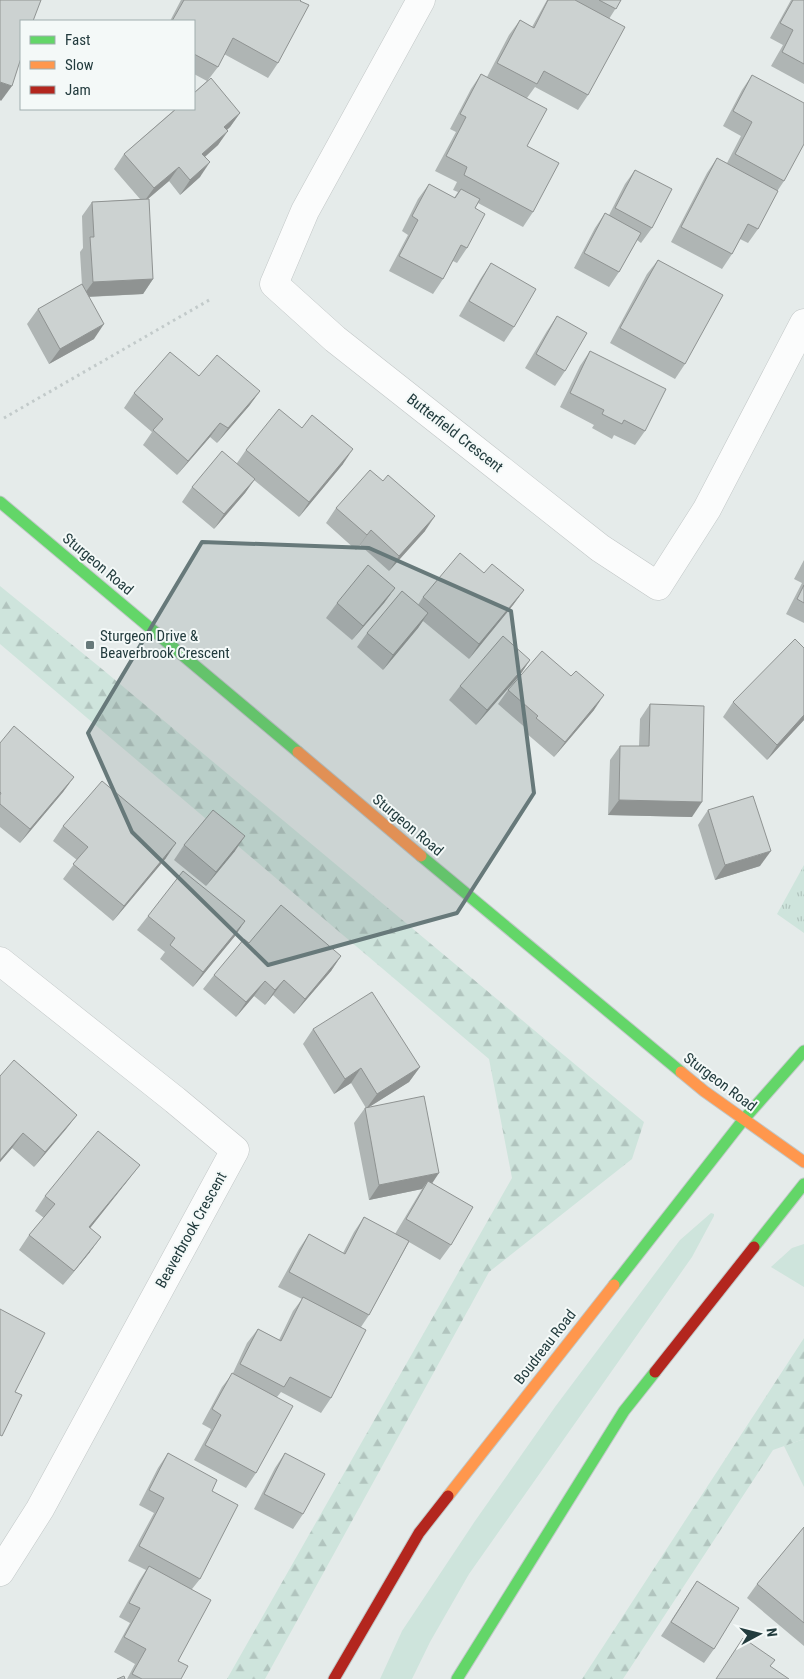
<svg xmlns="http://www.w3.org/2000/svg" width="804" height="1679" viewBox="0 0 804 1679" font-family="'Roboto Condensed',sans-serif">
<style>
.grass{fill:#cee4dc}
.forest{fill:url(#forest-firs)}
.park{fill:url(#park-tufts)}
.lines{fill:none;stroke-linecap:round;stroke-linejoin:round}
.street-casing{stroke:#c2c7c7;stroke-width:29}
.fast-casing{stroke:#c0c8c8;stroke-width:13}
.slow-casing{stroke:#c0c8c8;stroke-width:13}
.jam-casing{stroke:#c0c8c8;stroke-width:13}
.path{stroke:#c2caca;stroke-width:3;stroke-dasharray:2.5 4;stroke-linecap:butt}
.street{stroke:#fbfcfc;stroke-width:28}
.fast{stroke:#63d668;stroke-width:11}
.slow{stroke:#ff974d;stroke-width:11}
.jam{stroke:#b3261e;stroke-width:11}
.wall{fill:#afb5b4}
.shaded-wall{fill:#8f9392}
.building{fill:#ccd2d1;stroke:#8f9392}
.marked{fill:#67797a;fill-opacity:0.2;stroke:#67797a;stroke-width:4;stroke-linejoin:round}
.poi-dot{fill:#67797a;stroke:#f4f9f8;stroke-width:2}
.labels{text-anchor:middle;stroke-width:4;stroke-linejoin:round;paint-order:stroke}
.street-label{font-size:15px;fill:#233c3e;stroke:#f4f9f8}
.poi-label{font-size:15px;fill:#233c3e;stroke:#f4f9f8;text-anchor:start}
</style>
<defs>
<pattern id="forest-firs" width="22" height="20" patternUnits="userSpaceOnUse" patternTransform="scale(1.25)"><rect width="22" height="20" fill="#cee4dc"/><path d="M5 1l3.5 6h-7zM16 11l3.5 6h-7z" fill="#b1c4be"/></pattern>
<pattern id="park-tufts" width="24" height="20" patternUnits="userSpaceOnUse" patternTransform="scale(1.25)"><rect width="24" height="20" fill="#cee4dc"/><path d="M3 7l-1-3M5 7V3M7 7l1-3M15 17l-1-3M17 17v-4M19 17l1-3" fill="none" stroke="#b1c4be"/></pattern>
</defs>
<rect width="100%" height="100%" fill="#e5ebea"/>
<g class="grass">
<polygon points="711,1213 714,1214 714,1216 692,1257 469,1574 430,1642 412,1679 380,1679 402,1631 475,1521 555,1407 680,1240"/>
<polygon points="804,1244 804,1287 771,1267 792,1248"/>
<polygon points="804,1439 804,1487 784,1446"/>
</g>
<g class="forest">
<polygon points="0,586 102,669 644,1122 632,1159 489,1272 265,1679 227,1679 512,1178 489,1059 0,644"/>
<polygon points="804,1338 804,1439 773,1450 623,1679 582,1679"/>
</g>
<polygon class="park" points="804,865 804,933 777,914"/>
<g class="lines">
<defs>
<g id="street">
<polyline points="421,0 305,211 274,284 335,339 600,548 658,586 707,509 804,323"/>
<polyline points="0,961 175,1100 235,1150 40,1509 0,1572"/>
</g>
<g id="fast">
<polyline points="0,502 298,752"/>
<polyline points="421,856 681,1072"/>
<polyline points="754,1247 804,1184"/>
<polyline points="614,1285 744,1119 804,1051"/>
<polyline points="457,1679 624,1411 655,1372"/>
</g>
<g id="slow">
<polyline points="298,752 421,856"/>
<polyline points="681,1072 704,1091 804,1162"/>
<polyline points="448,1496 614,1285"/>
</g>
<g id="jam">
<polyline points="655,1372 754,1247"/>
<polyline points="334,1679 419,1533 448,1496"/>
</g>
</defs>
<use href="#street" class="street-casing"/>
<use href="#fast" class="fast-casing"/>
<use href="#slow" class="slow-casing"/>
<use href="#jam" class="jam-casing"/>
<polyline class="path" points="4,418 211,299"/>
<use href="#street" class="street"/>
<use href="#fast" class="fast"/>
<use href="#slow" class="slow"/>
<use href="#jam" class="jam"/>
</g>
<g class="wall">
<polygon points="181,0 301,0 278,63 268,78 224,54 218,67 208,80 240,113 230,127 227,130 218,145 205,157 200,177 180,195 169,181 148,199 153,279 143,294 89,297 94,339 49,364 27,324 38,309 82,285 80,252 83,248 82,216 92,202 140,199 114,169 124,154 207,81 194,74 194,21 170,21"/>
<polygon points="547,0 621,0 609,19 588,95 578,110 535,87 527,98 527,146 533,212 523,227 478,203 475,208 467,248 457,263 453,261 443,279 433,294 389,271 408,235 402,231 418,199 429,184 454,198 458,192 453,190 457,182 435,171 456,132 450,129 471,89 481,74 487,77 509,35 520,20 532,27"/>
<polygon points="791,0 804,0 804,84 771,66 783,45 770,38"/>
<polygon points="752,75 784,181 778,190 758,229 748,243 740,239 732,254 722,269 671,242 707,173 717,158 727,163 741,136 723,126 742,90"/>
<polygon points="635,170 652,228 641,243 637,240 619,272 609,287 574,268 595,228 605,213 609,215 625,184"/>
<polygon points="658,260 685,364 675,379 610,343 647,274"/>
<polygon points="491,263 514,327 504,342 459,316 481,278"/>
<polygon points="557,316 565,371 555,386 525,368 547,331"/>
<polygon points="590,351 645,431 635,445 614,435 612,439 592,428 594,425 560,407 580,366"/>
<polygon points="199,376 260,391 249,406 217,443 210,437 177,475 143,445 152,432 124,408 134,393"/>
<polygon points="246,450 343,464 299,517 254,480 245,493 214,529 182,502 192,487 237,463"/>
<polygon points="383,481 425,531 389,571 360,545 356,550 326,523 336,508"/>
<polygon points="804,560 804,623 786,614 802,583 794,579"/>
<polygon points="484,573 524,590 513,605 469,659 423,621 418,628 383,670 357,647 367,633 418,605 423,597"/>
<polygon points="395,588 384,603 352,640 326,618 337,603"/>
<polygon points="804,648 804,720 767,760 723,717 733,702"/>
<polygon points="530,660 520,675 476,725 449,700 460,686"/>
<polygon points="508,690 594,710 554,757 526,733 528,730 498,704"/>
<polygon points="650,704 692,817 608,815 610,760 620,746 639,746 640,719"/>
<polygon points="0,743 74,777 63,792 20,843 0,827"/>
<polygon points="708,810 760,866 715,880 698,825"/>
<polygon points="63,826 166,858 113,921 63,879 77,860 53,841"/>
<polygon points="184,845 235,851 206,886 174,860"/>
<polygon points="148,916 235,936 193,987 160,959 165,952 137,930"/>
<polygon points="249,943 341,956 331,971 294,1014 273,995 265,1005 254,996 236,1017 203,989 214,975"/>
<polygon points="313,1029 420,1067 409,1082 369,1107 432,1183 451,1245 440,1260 409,1242 369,1315 361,1327 331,1398 321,1413 281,1392 277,1397 256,1473 246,1488 194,1460 211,1429 202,1424 222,1387 233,1373 247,1343 258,1329 279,1340 293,1311 302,1299 278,1287 299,1249 309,1234 343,1253 354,1232 364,1217 395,1234 422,1189 369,1200 354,1123 365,1108 366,1108 351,1083 334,1094 303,1044"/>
<polygon points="0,1076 77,1115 66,1129 34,1167 12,1148 0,1162"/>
<polygon points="129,1179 90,1228 90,1252 63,1285 19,1250 29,1235 44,1218 35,1211 45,1196"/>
<polygon points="168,1453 212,1491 200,1579 192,1589 178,1661 181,1679 127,1679 135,1664 114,1652 130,1623 119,1617 139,1581 146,1570 128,1561 154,1513 139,1505 158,1468"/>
<polygon points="285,1453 303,1514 293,1529 254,1509 275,1468"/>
<polygon points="804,1527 804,1646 747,1598 757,1584"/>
<polygon points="697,1581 714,1649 704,1663 661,1636"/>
</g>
<g class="shaded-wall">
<polygon points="0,82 12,86 1,101 0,100"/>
<polygon points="240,113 230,127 214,141 224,127"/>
<polygon points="228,131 218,145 192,168 202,154"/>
<polygon points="210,162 200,177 180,195 190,180"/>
<polygon points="179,167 169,181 143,203 154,188"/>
<polygon points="153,279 143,294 82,297 93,282"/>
<polygon points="104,324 94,339 49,364 60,349"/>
<polygon points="260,391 249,406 217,443 228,428"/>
<polygon points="220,423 210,437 177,475 188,461"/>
<polygon points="353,449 343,464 299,517 309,502"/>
<polygon points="255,479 245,493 214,529 224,514"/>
<polygon points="435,516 425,531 389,571 399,556"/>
<polygon points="371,530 360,545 356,550 367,535"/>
<polygon points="395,588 384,603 352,640 363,626"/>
<polygon points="524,590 513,605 469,659 479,644"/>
<polygon points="428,613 418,628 383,670 393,655"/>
<polygon points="530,660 520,675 476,725 487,710"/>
<polygon points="604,695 594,710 554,757 565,742"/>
<polygon points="804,715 804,720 767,760 777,745"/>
<polygon points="74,777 63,792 20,843 30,829"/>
<polygon points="619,800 702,802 692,817 608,815"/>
<polygon points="245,836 235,851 206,886 216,872"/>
<polygon points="176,843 166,858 113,921 124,906"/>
<polygon points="771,851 760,866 715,880 725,865"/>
<polygon points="245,921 235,936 193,987 203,972"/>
<polygon points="341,956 331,971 294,1014 305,999"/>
<polygon points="284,980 273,995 265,1005 275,990"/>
<polygon points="265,981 254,996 236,1017 246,1002"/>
<polygon points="420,1067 409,1082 366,1109 377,1094"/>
<polygon points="361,1068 351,1083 334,1094 345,1079"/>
<polygon points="77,1115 66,1129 34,1167 45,1152"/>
<polygon points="23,1133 12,1148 0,1162 0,1160"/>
<polygon points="140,1165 129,1179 79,1242 89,1227"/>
<polygon points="439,1173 429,1188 428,1181 422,1189 369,1200 379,1185"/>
<polygon points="101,1237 90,1252 63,1285 74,1271"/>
</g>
<g class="building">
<polygon points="0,0 41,0 33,21 21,21 21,58 12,86 0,82"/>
<polygon points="184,0 301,0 300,1 309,5 278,63 233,38 218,67 194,54 194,21 172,21"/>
<polygon points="548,0 575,0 625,27 588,95 544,71 537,84 497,63 520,20 534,28"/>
<polygon points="599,0 621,0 616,9"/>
<polygon points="793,0 804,0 804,64 782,52 793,30 780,23"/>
<polygon points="481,74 547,109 527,146 559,163 533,212 464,175 467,167 446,156 466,117 460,114"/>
<polygon points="752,75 804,103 804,144 784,181 735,154 752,122 733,111"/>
<polygon points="211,78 240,113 224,127 228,131 202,154 210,162 190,180 179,167 154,188 124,154 176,109 194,109 194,93"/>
<polygon points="717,158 778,191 758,229 748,224 732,254 681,227"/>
<polygon points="635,170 672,189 652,228 615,208"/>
<polygon points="429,184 455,198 461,189 480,199 475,208 485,214 467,248 461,245 443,279 399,256 418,220 412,216"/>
<polygon points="149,199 153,279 93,282 90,237 94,237 92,202"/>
<polygon points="605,213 641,233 619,272 584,253"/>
<polygon points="658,260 723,295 685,364 620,328"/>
<polygon points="491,263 536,289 514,327 469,301"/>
<polygon points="82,284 104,324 60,349 38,309"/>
<polygon points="557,316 587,333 565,371 536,354"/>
<polygon points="590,351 666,389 645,431 624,420 622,424 602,414 604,410 570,393"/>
<polygon points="170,352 199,376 217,355 260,391 228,428 220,423 188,461 153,430 163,419 134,393"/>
<polygon points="279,409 302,428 312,415 353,449 309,502 246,450"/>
<polygon points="222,451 255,479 224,514 192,487"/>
<polygon points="370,470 383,481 388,475 435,516 399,556 371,530 367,535 336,508"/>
<polygon points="460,553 484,573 492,564 524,590 479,644 423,597"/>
<polygon points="368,565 395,588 363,626 337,603"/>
<polygon points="804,585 804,603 797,599"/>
<polygon points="402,591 428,613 393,655 367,633"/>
<polygon points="503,636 530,660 487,710 460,686"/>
<polygon points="795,639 804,648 804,715 777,745 733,702"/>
<polygon points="542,651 571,676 576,671 604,695 565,742 536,718 538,716 508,690"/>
<polygon points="650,704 704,706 702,802 619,800 620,746 649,746"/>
<polygon points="14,726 74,777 30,829 0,804 0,795 1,793 0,792 0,743"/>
<polygon points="102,781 176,843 124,906 73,864 88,847 63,826"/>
<polygon points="753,796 771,851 725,865 708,810"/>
<polygon points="213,810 245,836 216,872 184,845"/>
<polygon points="183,871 245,921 203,972 170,945 175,938 148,916"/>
<polygon points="281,905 341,956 305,999 284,980 275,990 265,981 246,1002 214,975 244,939 249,943"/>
<polygon points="372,992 420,1067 377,1094 361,1068 345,1079 313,1029"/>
<polygon points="14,1060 77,1115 45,1152 23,1133 0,1160 0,1076"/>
<polygon points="424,1096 439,1173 379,1185 365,1108"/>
<polygon points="98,1131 140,1165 89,1227 101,1237 74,1271 29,1235 55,1204 45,1196"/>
<polygon points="428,1181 473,1207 451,1245 406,1219"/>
<polygon points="364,1217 409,1241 369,1315 289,1272 309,1234 345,1254"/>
<polygon points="303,1297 366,1330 331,1398 290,1377 284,1387 240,1364 258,1329 281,1341"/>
<polygon points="0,1309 45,1333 15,1392 22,1395 2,1436 0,1435"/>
<polygon points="232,1373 293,1406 256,1473 205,1445 221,1415 212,1409"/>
<polygon points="168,1453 217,1480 212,1491 238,1505 200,1579 139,1546 164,1498 149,1490"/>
<polygon points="285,1453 325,1474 303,1514 264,1494"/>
<polygon points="804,1527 804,1623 757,1584"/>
<polygon points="149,1566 211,1600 178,1661 188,1666 181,1679 142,1679 132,1674 146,1649 124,1637 140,1608 129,1603"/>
<polygon points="697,1581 739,1608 714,1649 671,1622"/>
<polygon points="743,1638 775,1660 770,1666 789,1679 716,1679"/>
<polygon points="124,1676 125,1679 117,1679"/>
</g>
<path class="marked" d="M 202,542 L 369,548 L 511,611 L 534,793 L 457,913 L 268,965 L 132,832 L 88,733 Z"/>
<rect class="poi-dot" x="85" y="640" width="10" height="10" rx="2.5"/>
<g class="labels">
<g class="street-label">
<text transform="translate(455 433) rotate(38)" y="5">Butterfield Crescent</text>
<text transform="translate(98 564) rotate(40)" y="5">Sturgeon Road</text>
<text transform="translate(408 825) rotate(40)" y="5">Sturgeon Road</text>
<text transform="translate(720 1082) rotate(37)" y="5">Sturgeon Road</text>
<text transform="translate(191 1230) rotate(-61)" y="5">Beaverbrook Crescent</text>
<text transform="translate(545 1347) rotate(-52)" y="5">Boudreau Road</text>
</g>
<g class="poi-label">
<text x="100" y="641">Sturgeon Drive &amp;<tspan x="100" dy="17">Beaverbrook Crescent</tspan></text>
</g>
</g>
<rect x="20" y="20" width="175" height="90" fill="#f4f9f8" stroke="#a0adae"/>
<rect x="30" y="36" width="25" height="8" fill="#63d668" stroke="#a0adae"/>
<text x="65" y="45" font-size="15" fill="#233c3e">Fast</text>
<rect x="30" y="61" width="25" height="8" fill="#ff974d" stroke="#a0adae"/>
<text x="65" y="70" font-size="15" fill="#233c3e">Slow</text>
<rect x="30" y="86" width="25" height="8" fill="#b3261e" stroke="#a0adae"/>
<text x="65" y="95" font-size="15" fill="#233c3e">Jam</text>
<g transform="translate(759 1634) rotate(83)" stroke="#f4f9f8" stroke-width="4" paint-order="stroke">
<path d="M0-4L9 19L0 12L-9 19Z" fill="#233c3e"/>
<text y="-8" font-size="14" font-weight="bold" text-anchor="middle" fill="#233c3e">N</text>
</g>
</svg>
